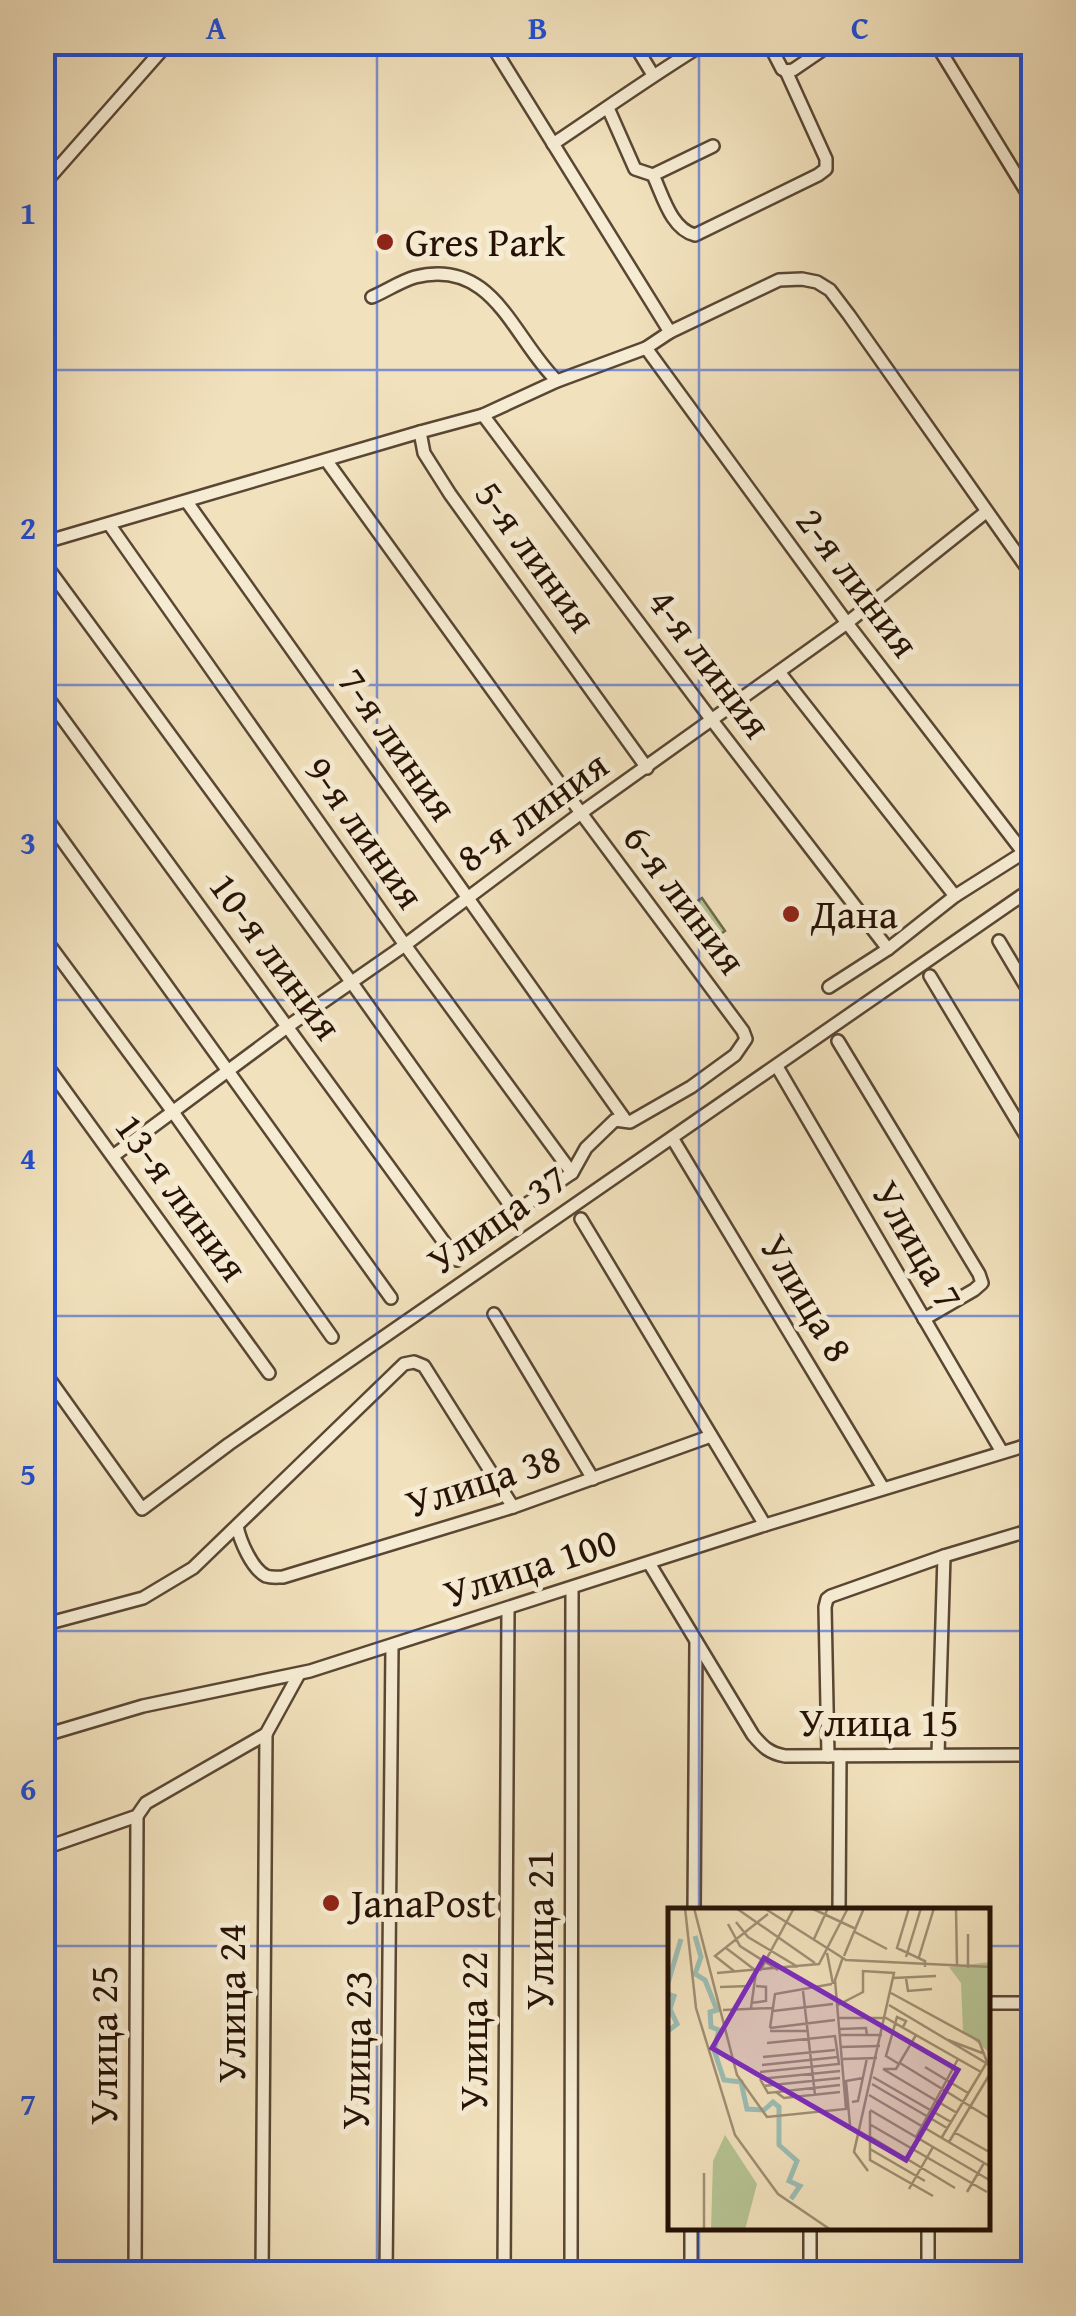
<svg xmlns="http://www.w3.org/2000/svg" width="1076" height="2316" viewBox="0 0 1076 2316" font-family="'Gentium Book Plus',serif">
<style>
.green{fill:#b6c393;stroke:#6e6a4c;stroke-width:2.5}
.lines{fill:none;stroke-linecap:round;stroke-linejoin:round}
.minor-casing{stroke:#594633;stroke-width:16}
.minor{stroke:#f6ecd3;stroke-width:11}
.grid{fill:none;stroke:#1d4ed8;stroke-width:2.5;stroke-opacity:0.55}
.poi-dot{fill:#8f2418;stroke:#f6ecd3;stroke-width:4}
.labels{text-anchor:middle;stroke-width:10;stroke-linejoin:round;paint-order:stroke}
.poi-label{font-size:40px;fill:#261205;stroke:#f6ecd3;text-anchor:start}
.street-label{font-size:40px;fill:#261205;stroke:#f6ecd3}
.inset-river{fill:none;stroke:#9bbdb4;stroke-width:5}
.inset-road{fill:none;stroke:#a08e73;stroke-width:2.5}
.view{fill:#7b2cbf;fill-opacity:0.15;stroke:#7b2cbf;stroke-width:5}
.inset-edge{fill:none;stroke:#261205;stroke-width:5}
.neatline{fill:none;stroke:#1d4ed8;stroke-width:4}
.grid-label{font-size:32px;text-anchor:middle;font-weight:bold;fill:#1d4ed8}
</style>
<rect width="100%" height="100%" fill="#f1e1bc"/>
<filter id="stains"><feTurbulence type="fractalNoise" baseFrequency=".002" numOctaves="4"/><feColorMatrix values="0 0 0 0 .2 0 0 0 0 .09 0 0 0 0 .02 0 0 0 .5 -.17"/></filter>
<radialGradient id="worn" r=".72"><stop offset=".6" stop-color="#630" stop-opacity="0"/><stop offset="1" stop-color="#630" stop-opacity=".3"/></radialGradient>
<polygon class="green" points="702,898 725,931 701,947 678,914"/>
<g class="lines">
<defs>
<g id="minor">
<polyline points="490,42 670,332"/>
<polyline points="633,42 653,75"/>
<polyline points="768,42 782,69 786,71 793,70 834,42"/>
<polyline points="935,42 1034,204"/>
<path d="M 608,108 L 635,169 L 653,175 C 663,196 671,229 695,235 L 818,175 L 826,169 L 826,159 L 786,71"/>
<path d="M 553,144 C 604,110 654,74 707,42"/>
<polyline points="653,175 713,146"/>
<polyline points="42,186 169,42"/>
<path d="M 372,297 C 386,291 401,281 415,277 C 494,257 513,339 557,381"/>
<polyline points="646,348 847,623 1023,852"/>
<polyline points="483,415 711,719 888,949"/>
<polyline points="187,502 626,1121"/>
<polyline points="109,524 405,945 572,1173"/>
<polyline points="42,543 420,432"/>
<polyline points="42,560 352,983 515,1212 572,1173 586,1148 615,1120 630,1122 691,1087 735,1055 746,1039 743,1031 581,813 326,460"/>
<polyline points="779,672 955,896"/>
<polyline points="42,690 457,1260"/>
<polyline points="647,768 450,494 424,453 420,432 483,415 557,381 646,348 670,332 779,280 802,279 817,282 830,290 849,315 1034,578"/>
<polyline points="42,812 391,1298"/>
<polyline points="42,935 173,1112 332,1337"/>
<polyline points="999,941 1034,1000"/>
<polyline points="930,976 1034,1149"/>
<polyline points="829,987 888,949 955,896 1034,846"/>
<polyline points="838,1041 979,1274 982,1283 974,1290 924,1319"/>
<polyline points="42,1059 269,1373"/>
<polyline points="779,1070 1002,1452"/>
<polyline points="674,1141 883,1488"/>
<polyline points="113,1156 287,1027 405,945 581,813 847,623 986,512"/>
<polyline points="581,1219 765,1525"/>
<polyline points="494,1314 593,1479"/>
<polyline points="42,1369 142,1509 229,1444 1034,887"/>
<path d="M 237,1526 C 240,1541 252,1569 266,1576 C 272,1578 277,1577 283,1577 L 513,1507 L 711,1436"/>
<path d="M 649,1563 L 753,1735 C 763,1747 769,1753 785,1756 L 1034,1755"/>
<polyline points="42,1625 143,1598 193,1568 404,1364 414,1362 424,1366 513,1507"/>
<polyline points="42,1736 143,1706 310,1671 765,1525 1034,1443"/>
<polyline points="938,1754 944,1556"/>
<polyline points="828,1756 825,1607 827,1599 831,1596 944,1556 1034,1529"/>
<polyline points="42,1849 137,1816 146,1803 266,1734 299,1674"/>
<polyline points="694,1911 696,1641"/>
<polyline points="839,1911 840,1756"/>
<polyline points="988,2003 1034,2003"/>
<polyline points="135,2274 137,1816"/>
<polyline points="262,2274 266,1734"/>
<polyline points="386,2274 392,1646"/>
<polyline points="504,2274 508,1609"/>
<polyline points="571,2274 572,1588"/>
<polyline points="691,2274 691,2228"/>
<polyline points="810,2274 810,2228"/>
<polyline points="928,2274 928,2228"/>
</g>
</defs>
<use href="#minor" class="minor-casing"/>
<use href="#minor" class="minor"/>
</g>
<path class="grid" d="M 377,42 L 377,2274M 699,42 L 699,1911M 42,370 L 1034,370M 42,685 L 1034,685M 42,1000 L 1034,1000M 42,1316 L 1034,1316M 42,1631 L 1034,1631M 42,1946 L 671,1946M 988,1946 L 1034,1946M 699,2228 L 699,2274"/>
<g class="poi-dot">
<circle cx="385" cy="242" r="10"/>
<circle cx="791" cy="914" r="10"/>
<circle cx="331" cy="1903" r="10"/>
</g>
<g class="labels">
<g class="poi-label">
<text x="405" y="256">Gres Park</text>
<text x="811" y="928">Дана</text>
<text x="351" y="1917">JanaPost</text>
</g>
<g class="street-label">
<text transform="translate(536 556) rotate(54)" y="14">5-я линия</text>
<text transform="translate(858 582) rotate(53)" y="14">2-я линия</text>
<text transform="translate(710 663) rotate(53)" y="14">4-я линия</text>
<text transform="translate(398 744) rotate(55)" y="14">7-я линия</text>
<text transform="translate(532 811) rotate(-36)" y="14">8-я линия</text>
<text transform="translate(365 832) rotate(55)" y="14">9-я линия</text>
<text transform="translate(685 899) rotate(53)" y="14">6-я линия</text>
<text transform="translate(276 956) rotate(54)" y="14">10-я линия</text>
<text transform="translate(182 1197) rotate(54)" y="14">13-я линия</text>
<text transform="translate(497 1219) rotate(-35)" y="14">Улица 37</text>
<text transform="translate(918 1245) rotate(60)" y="14">Улица 7</text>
<text transform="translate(807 1298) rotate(59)" y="14">Улица 8</text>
<text transform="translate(483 1480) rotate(-18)" y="14">Улица 38</text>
<text transform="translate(530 1567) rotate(-18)" y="14">Улица 100</text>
<text x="879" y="1736">Улица 15</text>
<text transform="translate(539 1930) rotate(-90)" y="14">Улица 21</text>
<text transform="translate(231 2003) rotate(-90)" y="14">Улица 24</text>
<text transform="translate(473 2031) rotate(-90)" y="14">Улица 22</text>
<text transform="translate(103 2045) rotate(-90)" y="14">Улица 25</text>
<text transform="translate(356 2050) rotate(-89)" y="14">Улица 23</text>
</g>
</g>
<g transform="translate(668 1908)">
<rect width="322" height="322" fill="#f1e1bc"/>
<path d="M 322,54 L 322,145 L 295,123 L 293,75 L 281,59 ZM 57,227 L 89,276 L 77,322 L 43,322 L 45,253 Z" fill="#b6c393"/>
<path class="inset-river" d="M 27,28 L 33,49 L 27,66 L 37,72 L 49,102 L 42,104 L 43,119 L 51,122 L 46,142 L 56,172 L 73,174 L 79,201 L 96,202 L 105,194 L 111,199 L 111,237 L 129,253 L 121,273 L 132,278 L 123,291M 0,75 L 13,31M 0,86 L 6,88 L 2,101 L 9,116 L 0,123"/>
<path class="inset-road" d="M 17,0 L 28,100 L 67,227 L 110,286 L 163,322M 26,0 L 69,167 L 99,209 L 178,201 L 167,72 L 175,49M 68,0 L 147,55M 96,0 L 178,52 L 323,59M 143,0 L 188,21M 241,0 L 229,40 L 257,53 L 257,59M 288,0 L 289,57M 68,14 L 80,29 L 130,59M 60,16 L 72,38 L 110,62M 187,24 L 219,41M 300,26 L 300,60M 146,31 L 160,0M 58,40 L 87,62M 159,45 L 165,76M 176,48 L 196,0M 238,49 L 253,0M 251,49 L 266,0M 66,63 L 47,48 L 100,6M 92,63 L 126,0M 49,65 L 151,56 L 180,0M 225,70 L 268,68M 238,70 L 240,83 L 264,81M 52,79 L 82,78M 135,83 L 147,187M 223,85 L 311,133 L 319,154M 83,95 L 98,93 L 98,79 L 88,78M 170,97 L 195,84 L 195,63 L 226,65 L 186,244 L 200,263M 221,97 L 323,158M 83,100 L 88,64M 55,102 L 104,100M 105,103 L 165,96M 171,110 L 218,110 L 313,164M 102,120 L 107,86 L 164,76M 102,120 L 167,112M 172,121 L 198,120 L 199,127M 102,123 L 140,123M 172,127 L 214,127M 280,132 L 317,146M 173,139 L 212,138M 95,149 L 167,142M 175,151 L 209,150M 232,155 L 323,211M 231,156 L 218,148 L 229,109 L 238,113 L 235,119M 94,157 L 170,149M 257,159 L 300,185M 215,161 L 289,205M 215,161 L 228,161 L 248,127M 92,164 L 171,156 L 167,128 L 99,135M 205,169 L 283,214M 92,171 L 100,185 L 172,177M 92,171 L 172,163M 204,176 L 279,220M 95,178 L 172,170M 108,184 L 116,190 L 172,184M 201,187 L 323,259M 184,194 L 190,193 L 199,150M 202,202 L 323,273M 202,203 L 202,252 L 265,288M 182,217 L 178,173 L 195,170M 203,217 L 319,284M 286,224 L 323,245M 201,228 L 287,280M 248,229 L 290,151M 274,229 L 319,154M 281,234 L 323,164M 202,241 L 257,273M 241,281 L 265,239M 299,284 L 316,255M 36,322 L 36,265"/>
<path class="view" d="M 96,50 L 290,162 L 238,252 L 44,140 Z"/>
<rect width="322" height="322" class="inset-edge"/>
</g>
<rect width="1076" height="2316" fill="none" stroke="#f1e1bc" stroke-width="110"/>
<rect x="55" y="55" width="966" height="2206" class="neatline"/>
<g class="grid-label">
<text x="216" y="39">A</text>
<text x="538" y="39">B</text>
<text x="860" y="39">C</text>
<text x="28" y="224">1</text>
<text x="28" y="539">2</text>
<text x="28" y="854">3</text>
<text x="28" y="1169">4</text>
<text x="28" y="1485">5</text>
<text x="28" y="1800">6</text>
<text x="28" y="2115">7</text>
</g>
<rect width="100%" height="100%" filter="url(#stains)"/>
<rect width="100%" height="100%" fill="url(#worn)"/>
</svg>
